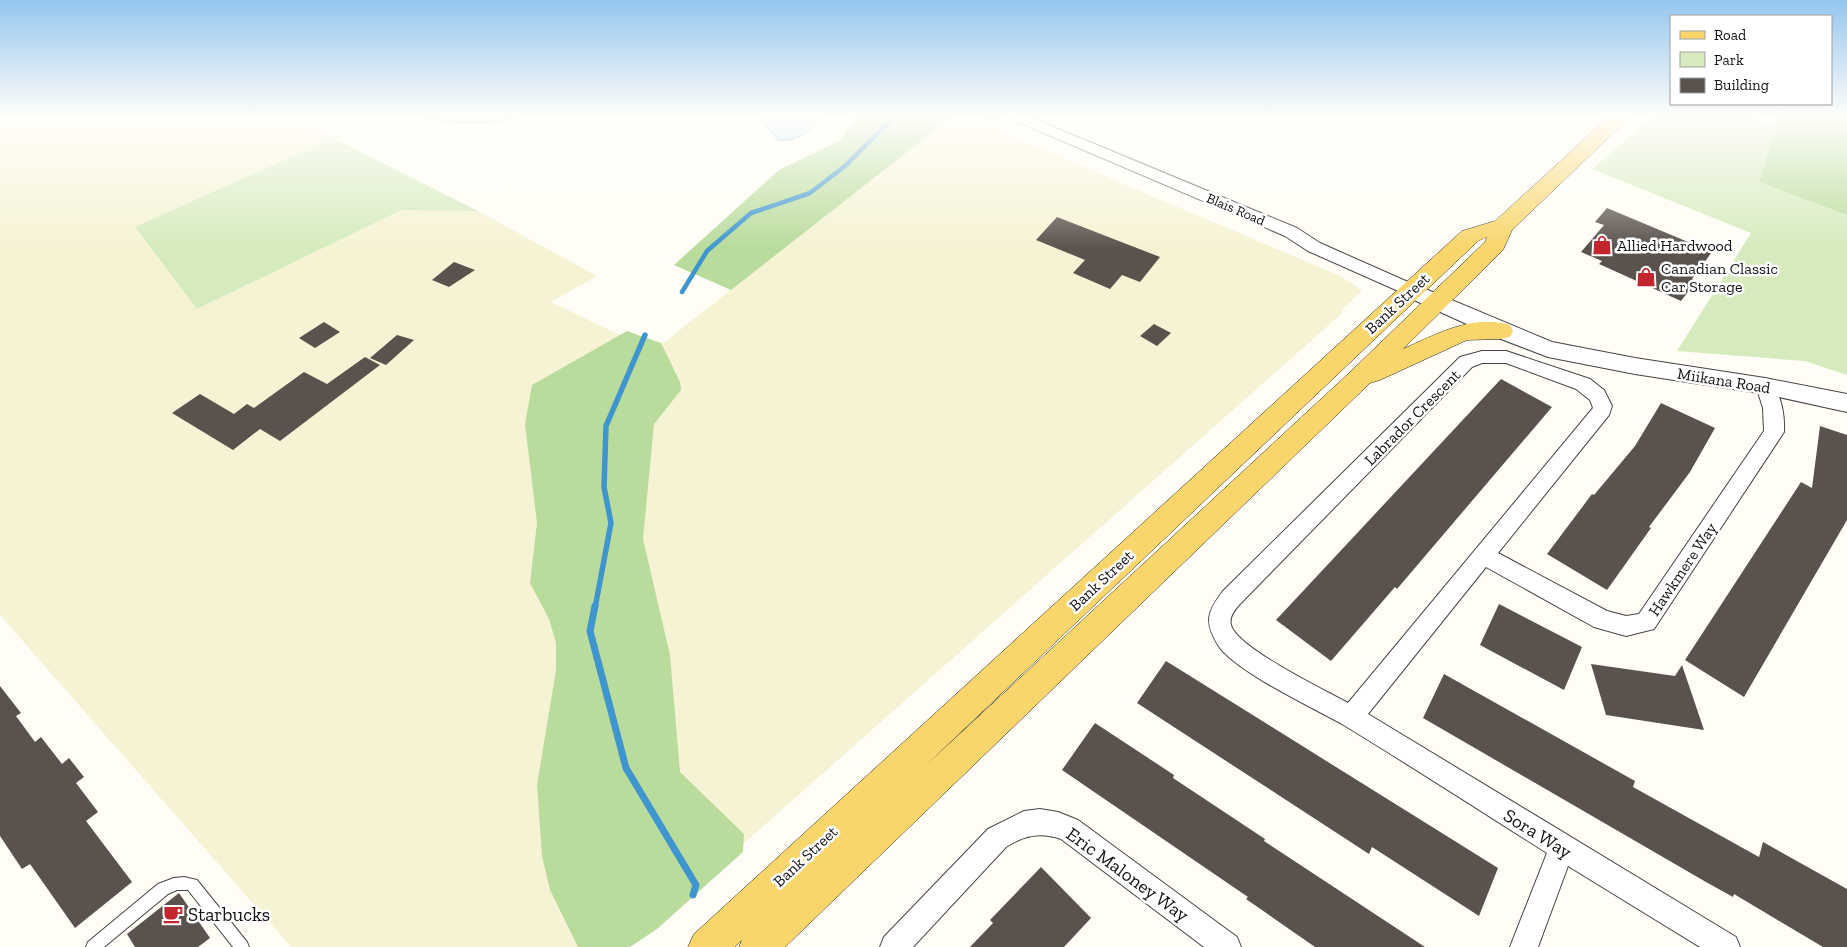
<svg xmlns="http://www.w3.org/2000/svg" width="1847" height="947" viewBox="0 0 1847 947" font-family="'Zilla Slab',serif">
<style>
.farmland{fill:#f6f3d4}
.green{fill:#d5ebbd}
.forest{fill:#b9dc9c}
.water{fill:#b9e0f7;stroke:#3f96cf}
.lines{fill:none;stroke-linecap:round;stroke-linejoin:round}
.stream-far2{stroke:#3f96cf;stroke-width:4.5}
.stream-far1{stroke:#3f96cf;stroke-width:5.5}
.stream{stroke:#3f96cf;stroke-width:7}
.building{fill:#5a524d}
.service-casing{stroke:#444;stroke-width:2}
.minor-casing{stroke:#444;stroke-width:2}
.tertiary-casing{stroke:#444;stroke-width:2}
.primary-casing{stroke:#222;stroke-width:1}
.service{fill:#fff;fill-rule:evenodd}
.minor{fill:#fff;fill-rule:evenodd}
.tertiary{fill:#fff;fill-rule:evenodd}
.primary{fill:#f9d66b;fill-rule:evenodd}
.labels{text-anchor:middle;stroke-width:5;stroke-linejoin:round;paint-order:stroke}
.far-street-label{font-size:14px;fill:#111;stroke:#fff}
.poi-label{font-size:16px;fill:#111;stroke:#fff;text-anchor:start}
.street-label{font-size:16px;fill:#111;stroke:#fff}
.near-street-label{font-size:19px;fill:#111;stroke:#fff}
.near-poi-label{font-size:19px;fill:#111;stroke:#fff;text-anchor:start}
</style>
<rect width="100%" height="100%" fill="#fffdf5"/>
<polygon class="farmland" points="0,116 296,116 333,138 135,227 197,309 403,210 478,211 597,276 551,302 653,351 953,116 964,116 1340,276 1362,290 1344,308 1339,316 627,947 291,947 0,615"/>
<g class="green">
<polygon points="1653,116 1748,116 1776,126 1759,182 1847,215 1847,375 1805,361 1677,351 1751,233 1592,169"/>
<polygon points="333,138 478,211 402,210 197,309 135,227"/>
</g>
<g class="forest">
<polygon points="855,116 953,116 731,290 674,265 779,170 841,140"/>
<polygon points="1779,116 1847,116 1847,215 1759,182"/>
<polygon points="627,331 661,343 680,382 681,390 654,424 643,539 670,655 680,772 744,834 743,852 657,929 630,947 578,947 550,890 542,856 537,785 556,670 556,643 549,619 530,583 537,523 525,424 532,385"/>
</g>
<g class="water">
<path d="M 414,116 L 521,116 C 486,127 450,124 414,116 Z"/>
<path d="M 757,116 L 820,116 C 811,132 796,142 778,140 Z"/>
</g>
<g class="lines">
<g class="stream-far2">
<polyline points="983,116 998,117"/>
<polyline points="682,292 707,251 751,213 810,193 845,166 895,116"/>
</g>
<polyline class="stream-far1" points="595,608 611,523 604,487 606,426 645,335"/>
<polyline class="stream" points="595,606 590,631 626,768 696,885 693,895"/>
</g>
<g class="building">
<polygon points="1607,208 1712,252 1692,279 1696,281 1681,301 1599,264 1602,261 1581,252 1604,225 1595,222"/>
<polygon points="1057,217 1160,257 1140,282 1122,275 1110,289 1073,273 1085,260 1036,240"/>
<polygon points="454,262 475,270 449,287 432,280"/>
<polygon points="324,322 340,332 315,348 299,338"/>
<polygon points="1154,324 1171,333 1157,346 1140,336"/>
<polygon points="397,335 414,340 386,365 370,358"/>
<polygon points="365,357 380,365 280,441 260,429 233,450 172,413 200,394 234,414 247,404 254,408 304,372 327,384"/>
<polygon points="1501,379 1552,407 1397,589 1395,587 1331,661 1276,620"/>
<polygon points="1661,403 1715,428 1690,472 1649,527 1651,528 1607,590 1547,554 1592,494 1594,495 1635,446"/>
<polygon points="1820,426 1847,435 1847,520 1744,697 1685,660 1801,482 1812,488"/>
<polygon points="1499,604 1582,647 1564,690 1480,645"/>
<polygon points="1166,661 1498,868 1479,916 1372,847 1369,854 1137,703"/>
<polygon points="1591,664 1675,676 1682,665 1704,730 1606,715"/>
<polygon points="1444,674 1635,781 1633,787 1759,857 1763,842 1847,889 1847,947 1823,947 1734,894 1733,897 1706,882 1423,718"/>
<polygon points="0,686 21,713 16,716 35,742 41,737 62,764 69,758 84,777 76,783 98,812 86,821 132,882 75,928 30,864 22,869 0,836"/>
<polygon points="1095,723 1174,775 1173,778 1265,839 1264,841 1425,947 1315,947 1246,899 1248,897 1062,770"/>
<polygon points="1041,867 1091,918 1064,947 970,947 993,923 990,920"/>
<polygon points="179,893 210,938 198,947 135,947 127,934"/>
</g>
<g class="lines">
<defs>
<polygon id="service" points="184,877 197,880 247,942 249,947 233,947 188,890 177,890 168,894 104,947 86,947 88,942 158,884 174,878"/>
<g id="minor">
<polygon points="1009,116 1027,116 1297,228 1320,243 1417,286 1420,290 1417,294 1405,294 1308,251 1285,236 1011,119"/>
<path d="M 1482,351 L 1506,351 L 1590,379 L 1604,390 L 1612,406 L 1609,415 L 1498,553 L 1607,611 L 1626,616 L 1639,614 L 1764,431 L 1763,408 L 1756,386 L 1758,381 L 1765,379 L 1772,381 C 1781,397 1785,414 1784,432 L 1654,629 L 1626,636 L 1594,627 L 1486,567 L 1368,714 L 1736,937 L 1740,947 L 1700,947 L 1568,866 L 1538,947 L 1510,947 L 1547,853 C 1479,810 1411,766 1342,724 C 1313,708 1233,670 1218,645 C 1204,622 1207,612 1223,591 L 1460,357 ZM 1482,363 L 1506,363 L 1576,389 L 1590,400 L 1593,408 L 1348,703 C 1325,690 1237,648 1231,625 C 1229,617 1234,611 1239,605 L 1472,367 Z"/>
<path d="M 1040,809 L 1058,812 L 1078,820 L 1237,937 L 1241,947 L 1204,947 L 1061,839 C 1040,832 1025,835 1006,847 L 913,947 L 880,947 L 884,937 L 988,829 L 1024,811 Z"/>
</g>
<polygon id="tertiary" points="1411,283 1552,342 1635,358 1765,378 1847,394 1847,412 1765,394 1635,374 1548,357 1493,336 1403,295 1400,290 1403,285"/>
<path id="primary" d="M 1610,116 L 1631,116 L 1512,230 L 1503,250 L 1403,349 C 1437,334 1472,314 1510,325 L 1513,331 L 1510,337 L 1501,339 L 1467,340 L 1380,380 L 1370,383 L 785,947 L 739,947 L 742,940 L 735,947 L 688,947 L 694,934 L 1462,231 L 1495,221 ZM 1487,237 L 1485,242 L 1347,375 L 923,768 L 1478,241 Z"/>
</defs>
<use href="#service" class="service-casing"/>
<use href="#minor" class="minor-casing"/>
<use href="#tertiary" class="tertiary-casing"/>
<use href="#primary" class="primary-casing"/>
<use href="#service" class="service"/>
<use href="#minor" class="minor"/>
<use href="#tertiary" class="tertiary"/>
<use href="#primary" class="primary"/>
</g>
<linearGradient id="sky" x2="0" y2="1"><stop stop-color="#95c6ee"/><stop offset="0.47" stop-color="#fffefa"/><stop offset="1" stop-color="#fffefa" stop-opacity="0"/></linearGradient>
<rect width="1847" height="248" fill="url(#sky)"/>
<defs>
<symbol id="shop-bare" viewBox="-9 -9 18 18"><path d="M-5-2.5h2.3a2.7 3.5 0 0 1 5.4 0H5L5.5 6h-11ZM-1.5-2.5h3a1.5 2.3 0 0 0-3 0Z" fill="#c4262e" stroke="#fff" stroke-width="2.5" paint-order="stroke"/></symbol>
<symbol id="cafe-bare" viewBox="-9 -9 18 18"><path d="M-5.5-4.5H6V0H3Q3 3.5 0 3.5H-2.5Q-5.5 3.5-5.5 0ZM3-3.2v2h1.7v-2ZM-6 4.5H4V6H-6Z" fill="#c4262e" stroke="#fff" stroke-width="2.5" paint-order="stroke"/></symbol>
</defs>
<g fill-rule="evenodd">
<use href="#shop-bare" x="1588" y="231" width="28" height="28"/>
<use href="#shop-bare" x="1632" y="263" width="28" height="28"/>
<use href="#cafe-bare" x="159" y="900" width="28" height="28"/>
</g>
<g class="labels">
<g class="far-street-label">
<text transform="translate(1236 209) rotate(23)" y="5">Blais Road</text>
</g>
<g class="poi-label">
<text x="1617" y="251">Allied Hardwood</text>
<text x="1661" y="274">Canadian Classic<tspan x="1661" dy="18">Car Storage</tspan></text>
</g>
<g class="street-label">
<text transform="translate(1397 303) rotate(-43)" y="6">Bank Street</text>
<text transform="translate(1724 380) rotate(9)" y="6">Miikana Road</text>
<text transform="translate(1412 417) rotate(-45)" y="6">Labrador Crescent</text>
<text transform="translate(1682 569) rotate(-56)" y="6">Hawkmere Way</text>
<text transform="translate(1101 580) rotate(-43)" y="6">Bank Street</text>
<text transform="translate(805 856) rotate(-43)" y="6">Bank Street</text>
</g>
<g class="near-street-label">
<text transform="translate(1538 833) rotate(32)" y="7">Sora Way</text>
<text transform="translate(1128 874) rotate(36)" y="7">Eric Maloney Way</text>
</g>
<g class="near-poi-label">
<text x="188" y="921">Starbucks</text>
</g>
</g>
<rect x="1670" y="15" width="162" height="90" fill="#ffffff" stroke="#a0a0a0"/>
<rect x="1680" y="31" width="25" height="8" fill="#f9d66b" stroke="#a0a0a0"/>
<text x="1714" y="40" font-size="15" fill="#111111">Road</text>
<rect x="1680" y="52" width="25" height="15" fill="#d5ebbd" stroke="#a0a0a0"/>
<text x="1714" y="65" font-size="15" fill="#111111">Park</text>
<rect x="1680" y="78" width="25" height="15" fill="#5a524d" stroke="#a0a0a0"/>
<text x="1714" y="90" font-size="15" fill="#111111">Building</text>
</svg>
